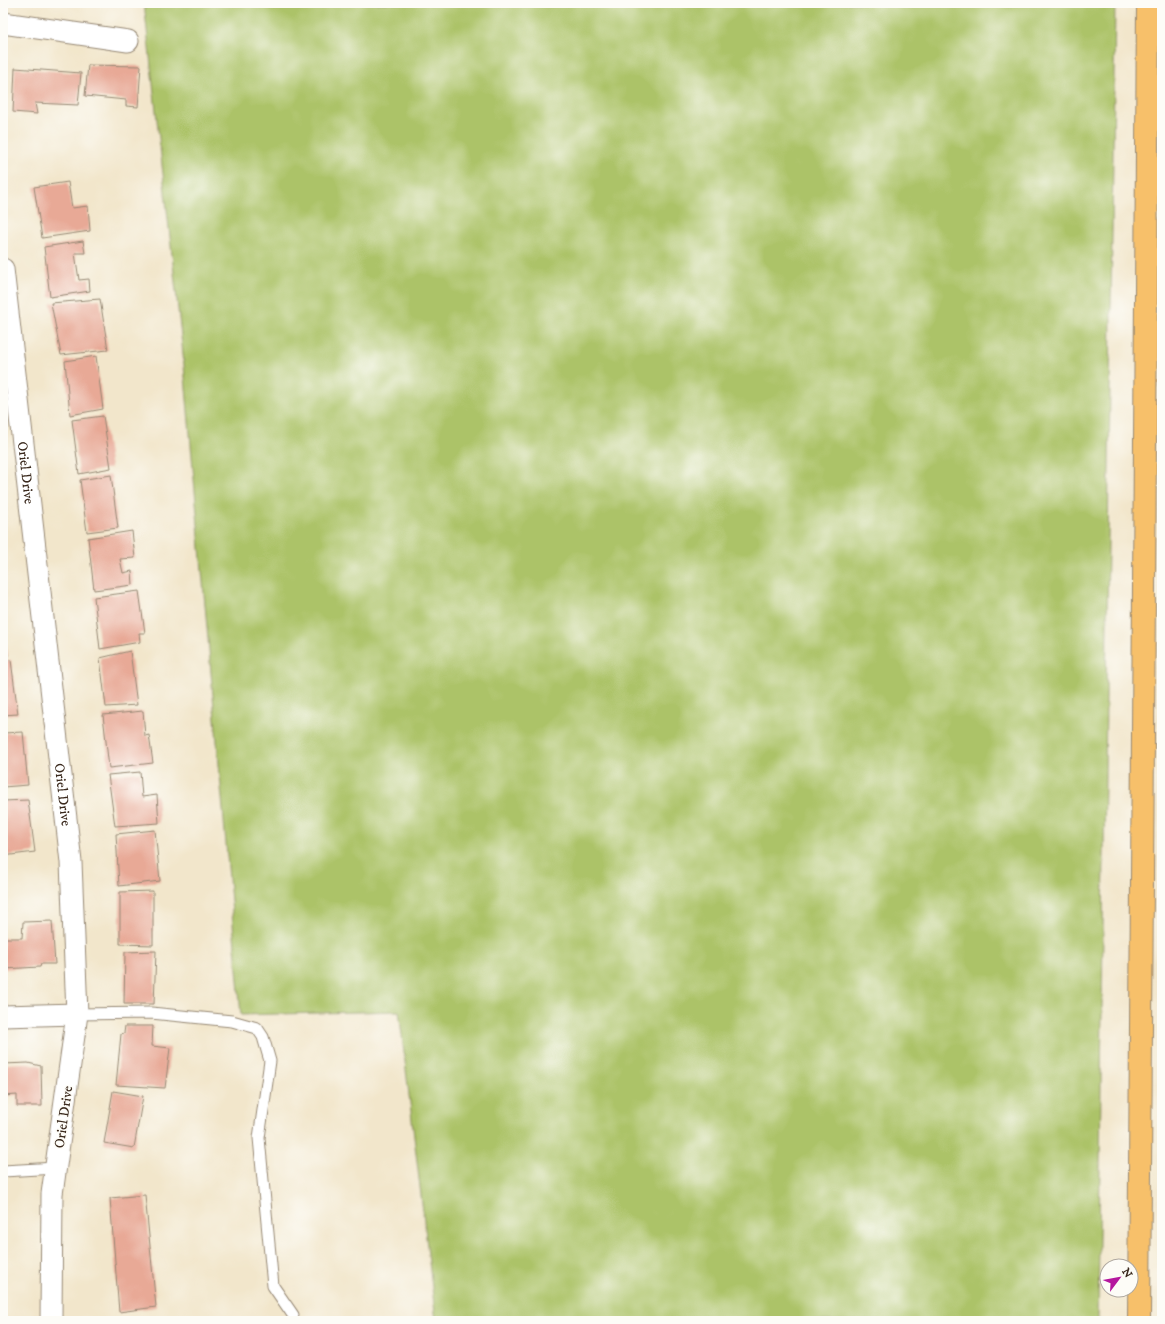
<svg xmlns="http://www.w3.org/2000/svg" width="1165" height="1324" viewBox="0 0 1165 1324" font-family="'IM FELL DW Pica',serif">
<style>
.green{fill:#acc368;stroke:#747643}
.building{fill:#e8a996}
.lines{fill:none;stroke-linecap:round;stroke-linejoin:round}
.service-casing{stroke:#968874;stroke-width:13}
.minor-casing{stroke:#968874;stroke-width:23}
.motorway-casing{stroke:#968874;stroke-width:24}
.service{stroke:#fff;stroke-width:11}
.minor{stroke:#fff;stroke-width:21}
.motorway{stroke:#f7c06b;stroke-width:22}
.labels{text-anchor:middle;stroke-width:3;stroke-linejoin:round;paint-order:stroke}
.street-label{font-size:14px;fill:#3b2a1e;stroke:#fdfcf7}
</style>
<rect width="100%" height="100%" fill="#fdfcf7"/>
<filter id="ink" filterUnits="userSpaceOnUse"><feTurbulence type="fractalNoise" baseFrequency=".025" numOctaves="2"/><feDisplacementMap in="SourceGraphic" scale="8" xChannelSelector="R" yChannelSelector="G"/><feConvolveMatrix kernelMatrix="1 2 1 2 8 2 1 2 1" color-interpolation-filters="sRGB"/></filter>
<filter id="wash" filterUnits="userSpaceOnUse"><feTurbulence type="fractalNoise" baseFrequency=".012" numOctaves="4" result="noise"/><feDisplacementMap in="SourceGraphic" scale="16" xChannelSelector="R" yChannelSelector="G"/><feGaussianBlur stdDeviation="0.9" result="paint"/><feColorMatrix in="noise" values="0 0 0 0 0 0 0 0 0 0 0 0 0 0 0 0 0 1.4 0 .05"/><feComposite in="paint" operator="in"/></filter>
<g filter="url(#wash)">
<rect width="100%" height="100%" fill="#f2e6cb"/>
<polygon class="green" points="144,3 1115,3 1098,1321 436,1321 399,1011 241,1015 183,354"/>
<g id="blocks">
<g class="building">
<polygon points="88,65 141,66 138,107 126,106 126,100 85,96"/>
<polygon points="15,68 81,73 78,105 35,103 37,114 13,112"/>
<polygon points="68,182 72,208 88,206 90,231 42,238 34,187"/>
<polygon points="83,241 85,253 75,253 79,280 89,279 90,291 50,297 44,247"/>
<polygon points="100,299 108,350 61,355 51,303"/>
<polygon points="96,356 103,409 70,415 65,361"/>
<polygon points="103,416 111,468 79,474 72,420"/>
<polygon points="111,475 118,528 87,532 80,480"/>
<polygon points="132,531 135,558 120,559 123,573 132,571 133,585 94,590 88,538"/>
<polygon points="139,591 145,633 139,633 140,642 100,649 94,597"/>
<polygon points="3,629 4,629 8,656 3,657"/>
<polygon points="130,651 137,705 106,707 100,658"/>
<polygon points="11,660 18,714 3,715 3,661"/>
<polygon points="143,711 145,736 149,735 153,763 109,768 103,715"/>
<polygon points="23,732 28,785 3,787 3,733"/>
<polygon points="140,772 142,797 157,795 159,823 115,826 108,775"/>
<polygon points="28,800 35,852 3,856 3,801"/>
<polygon points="155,830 160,881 119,886 116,834"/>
<polygon points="153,891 153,945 120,944 120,892"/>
<polygon points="52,921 55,964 41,964 40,967 3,969 3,938 22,938 23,922"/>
<polygon points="156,951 154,1004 124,1004 125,952"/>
<polygon points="125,1026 153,1026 152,1046 170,1048 165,1088 116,1085 121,1034 124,1033"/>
<polygon points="28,1063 41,1066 42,1106 17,1106 17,1095 3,1096 3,1064"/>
<polygon points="113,1091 143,1096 134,1148 104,1143"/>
<polygon points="145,1195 156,1307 119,1312 110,1198"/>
</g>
</g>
</g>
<g filter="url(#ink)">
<use href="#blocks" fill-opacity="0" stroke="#968874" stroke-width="1"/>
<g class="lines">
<defs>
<g id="service">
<polyline points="77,1014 151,1013 232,1021 257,1028 263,1037 270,1061 259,1138 273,1286 293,1315"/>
<polyline points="3,1171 56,1168"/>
</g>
<g id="minor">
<polyline points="3,23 128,41"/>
<path id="s1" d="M 3,269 L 71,862 L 77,1014 L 52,1194 L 51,1321"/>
<polyline points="3,1016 77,1014"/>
</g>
<polyline id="motorway" points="1139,1321 1148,3"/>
</defs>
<use href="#service" class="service-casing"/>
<use href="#minor" class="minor-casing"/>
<use href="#motorway" class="motorway-casing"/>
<use href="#service" class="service"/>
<use href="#minor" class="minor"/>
<use href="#motorway" class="motorway"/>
</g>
</g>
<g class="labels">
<g class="street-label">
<text dy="5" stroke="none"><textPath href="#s1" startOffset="205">Oriel Drive</textPath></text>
<text dy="5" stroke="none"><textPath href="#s1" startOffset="529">Oriel Drive</textPath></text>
<text transform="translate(63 1117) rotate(-82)" y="5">Oriel Drive</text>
</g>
</g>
<rect width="1165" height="1324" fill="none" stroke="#fdfcf7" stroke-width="16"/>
<g transform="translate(1119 1278) rotate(58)"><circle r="19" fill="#fdfcf7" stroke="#afa8a0"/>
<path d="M0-3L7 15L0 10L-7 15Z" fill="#b5179e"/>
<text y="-6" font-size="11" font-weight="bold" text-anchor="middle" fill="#3b2a1e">N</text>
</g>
</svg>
